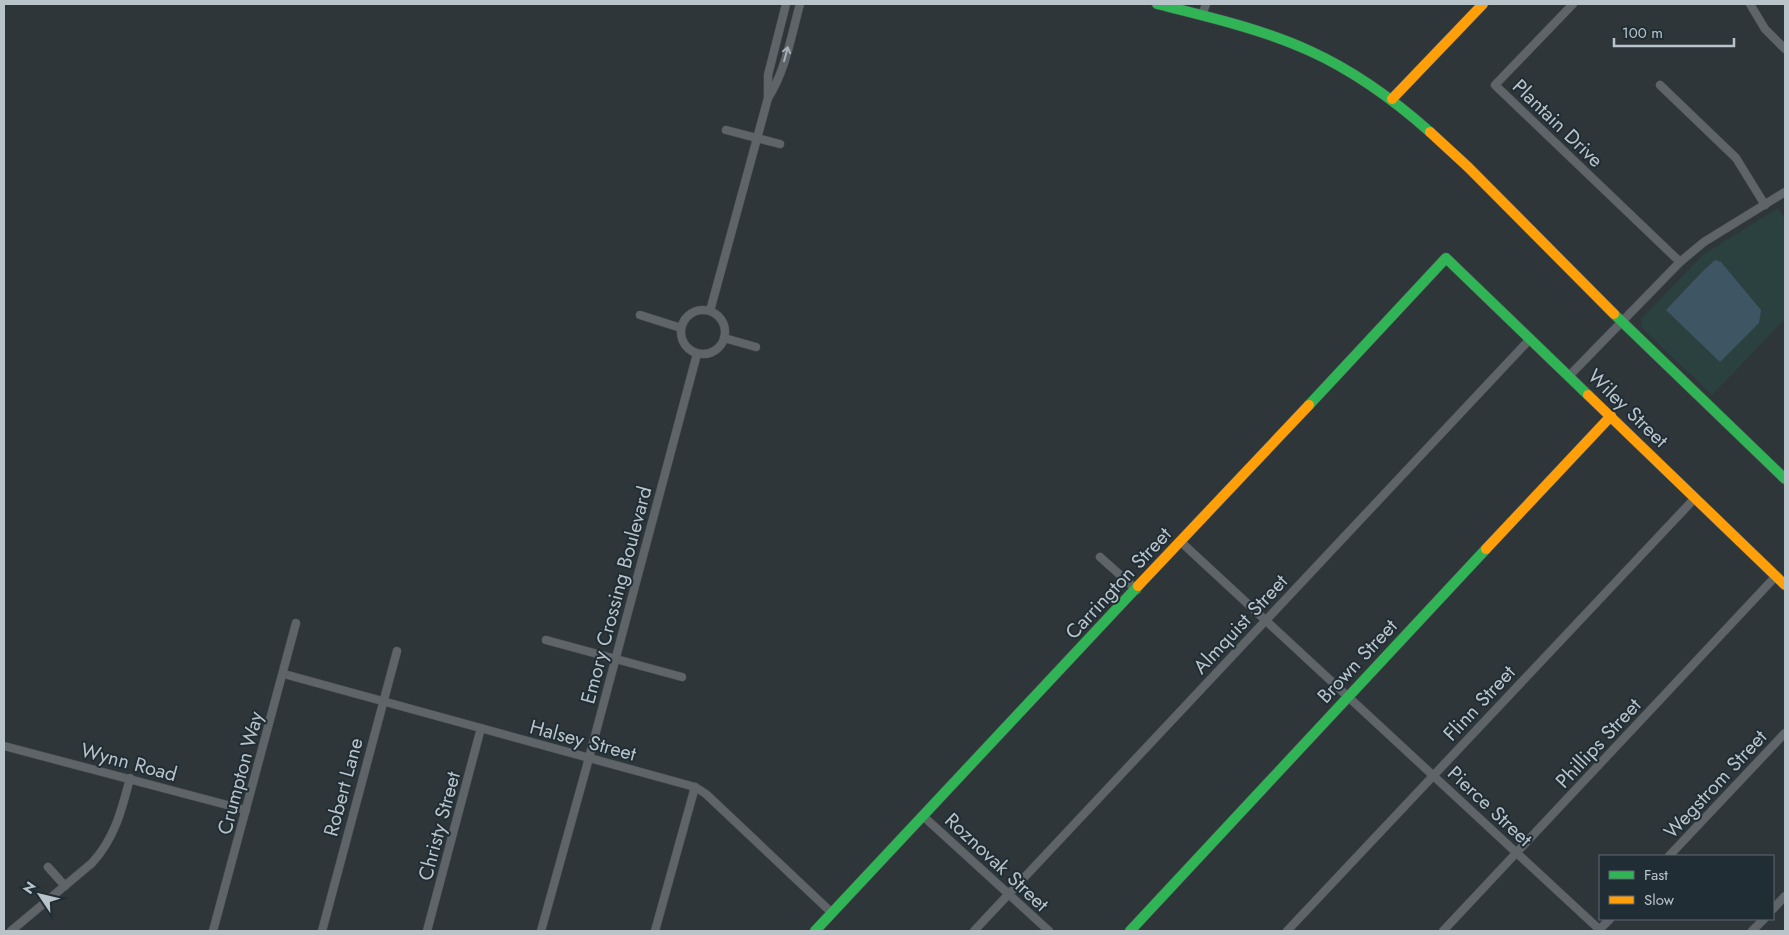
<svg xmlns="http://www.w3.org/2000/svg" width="1789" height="935" viewBox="0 0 1789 935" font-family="Jost,sans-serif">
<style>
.green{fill:#2b413f}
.water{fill:#3e5563}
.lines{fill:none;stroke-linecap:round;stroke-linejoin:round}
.street-casing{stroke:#4c5155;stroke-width:9}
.fast-casing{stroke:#4c5155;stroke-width:11}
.slow-casing{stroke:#4c5155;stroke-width:11}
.street{stroke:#5e6468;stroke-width:8}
.fast{stroke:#30b455;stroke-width:10}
.slow{stroke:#ff9f0a;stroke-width:10}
.oneway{stroke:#a7b0b6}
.labels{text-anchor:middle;stroke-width:4;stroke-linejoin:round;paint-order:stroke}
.street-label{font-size:20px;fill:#b9c3ca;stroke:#212d35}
</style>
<rect width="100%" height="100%" fill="#2e363a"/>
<polygon class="green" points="1778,208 1785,220 1785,319 1712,395 1644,330 1642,327 1641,319 1704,254"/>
<polygon class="water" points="1715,260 1721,262 1761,310 1759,323 1720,362 1666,310 1702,272"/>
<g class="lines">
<defs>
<g id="street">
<polyline points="1573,4 1495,85 1680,262"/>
<polyline points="1750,4 1765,29 1785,49"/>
<polyline points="1202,15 1206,4"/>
<polyline points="1660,85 1736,158 1765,205"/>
<polyline points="768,98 768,75 786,4"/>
<polyline points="726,130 780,144"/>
<circle cx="703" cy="332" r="22"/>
<path d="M 710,311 L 768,98 C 786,70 791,36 800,4"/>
<polyline points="640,315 681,328"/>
<polyline points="724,338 756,347"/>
<polyline points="1569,376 1680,262 1704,242 1785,192"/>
<polyline points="1181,542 1601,931"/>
<polyline points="1100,557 1137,590"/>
<polyline points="546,640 682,677"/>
<polyline points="284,674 695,787 706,794 832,913"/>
<polyline points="4,746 246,810"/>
<polyline points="923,816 1049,931"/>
<polyline points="1669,856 1785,733"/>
<polyline points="48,867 65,886"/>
<polyline points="1773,909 1785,896"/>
<path d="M 11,931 L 92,863 C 115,838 122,809 130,778"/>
<polyline points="213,931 296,623"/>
<polyline points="322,931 397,651"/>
<polyline points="427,931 481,728"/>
<polyline points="541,931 589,758 697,354"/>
<polyline points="655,931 695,787"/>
<polyline points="974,931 1530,339"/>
<polyline points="1287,931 1695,498"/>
<polyline points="1443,931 1776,576"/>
<polyline points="1598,931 1610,919"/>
<polyline points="1752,931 1764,919"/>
</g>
<g id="fast">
<path d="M 1157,4 C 1209,17 1262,29 1310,51 C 1354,71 1394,100 1430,132"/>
<polyline points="1614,314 1785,479"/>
<polyline points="1309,405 1446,258 1588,395"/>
<polyline points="815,931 1138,586"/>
<polyline points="1130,931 1486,549"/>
</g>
<g id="slow">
<polyline points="1392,99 1483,4"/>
<polyline points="1430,132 1468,167 1614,314"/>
<polyline points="1588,395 1785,585"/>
<polyline points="1486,549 1611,416"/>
<polyline points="1138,586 1309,405"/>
</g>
</defs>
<use href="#street" class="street-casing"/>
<use href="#fast" class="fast-casing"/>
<use href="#slow" class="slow-casing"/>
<use href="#street" class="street"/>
<use href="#fast" class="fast"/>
<use href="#slow" class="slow"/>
</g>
<defs><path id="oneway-shaft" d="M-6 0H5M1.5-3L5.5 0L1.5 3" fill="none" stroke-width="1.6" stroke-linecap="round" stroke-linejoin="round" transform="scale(1.25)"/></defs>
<use class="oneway" href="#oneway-shaft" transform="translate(786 54) rotate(-75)"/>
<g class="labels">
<g class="street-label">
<text transform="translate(1558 123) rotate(44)" y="7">Plantain Drive</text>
<text transform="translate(1628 408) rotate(44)" y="7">Wiley Street</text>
<text transform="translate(1118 583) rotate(-47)" y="7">Carrington Street</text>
<text transform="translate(616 595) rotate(-75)" y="7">Emory Crossing Boulevard</text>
<text transform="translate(1240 624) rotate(-47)" y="7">Almquist Street</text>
<text transform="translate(1357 661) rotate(-47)" y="7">Brown Street</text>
<text transform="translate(1479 703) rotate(-47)" y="7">Flinn Street</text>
<text transform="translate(583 740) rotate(15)" y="7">Halsey Street</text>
<text transform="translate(1598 743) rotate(-47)" y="7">Phillips Street</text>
<text transform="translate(129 762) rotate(15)" y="7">Wynn Road</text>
<text transform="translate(240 773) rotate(-75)" y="7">Crumpton Way</text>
<text transform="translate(1715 784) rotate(-47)" y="7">Wegstrom Street</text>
<text transform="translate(343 787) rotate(-75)" y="7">Robert Lane</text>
<text transform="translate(1490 806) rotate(43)" y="7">Pierce Street</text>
<text transform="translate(439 826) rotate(-75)" y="7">Christy Street</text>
<text transform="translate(997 862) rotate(43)" y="7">Roznovak Street</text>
</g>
</g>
<rect width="1789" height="935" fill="none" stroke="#b9c3ca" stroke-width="10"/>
<rect x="1599" y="855" width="175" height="65" fill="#212d35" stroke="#5e6971"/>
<rect x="1609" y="871" width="25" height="8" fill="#30b455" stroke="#5e6971"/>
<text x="1644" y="880" font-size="15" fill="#b9c3ca">Fast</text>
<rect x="1609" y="896" width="25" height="8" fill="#ff9f0a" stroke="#5e6971"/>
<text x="1644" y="905" font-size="15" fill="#b9c3ca">Slow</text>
<g transform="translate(40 895) rotate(305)" stroke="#212d35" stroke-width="4" paint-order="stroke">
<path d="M0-4L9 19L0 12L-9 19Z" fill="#b9c3ca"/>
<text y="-8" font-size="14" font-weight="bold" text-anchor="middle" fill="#b9c3ca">N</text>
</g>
<path d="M1614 38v8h120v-8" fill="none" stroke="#b9c3ca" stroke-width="2.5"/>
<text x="1622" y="38" font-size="15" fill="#b9c3ca" stroke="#212d35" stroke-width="4" paint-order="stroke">100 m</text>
</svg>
